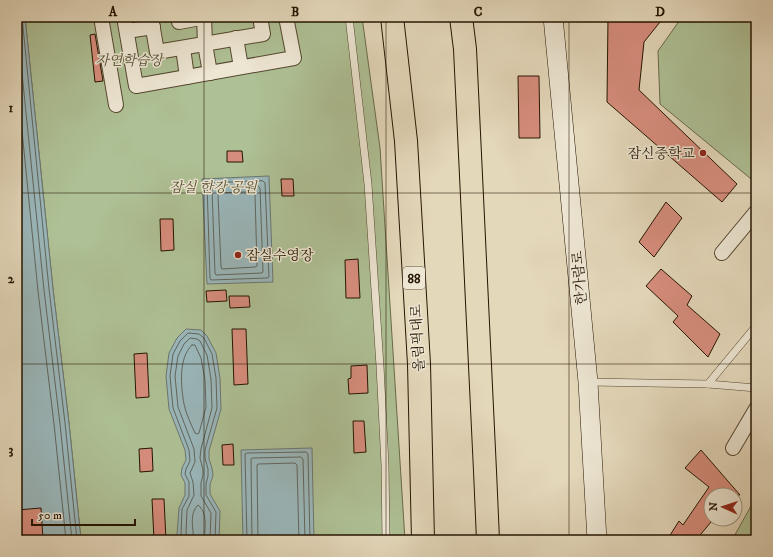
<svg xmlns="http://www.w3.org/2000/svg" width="773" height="557" viewBox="0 0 773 557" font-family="'IM FELL DW Pica','Noto Serif KR',serif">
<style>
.green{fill:#aec095;stroke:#696a4a}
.water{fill:#9ab7bb;stroke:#6b7670}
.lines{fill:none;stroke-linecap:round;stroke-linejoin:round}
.shore{stroke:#5f665e;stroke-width:1}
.building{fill:#d78d7d;stroke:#241400}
.lane-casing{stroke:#54452f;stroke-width:8}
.street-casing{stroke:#54452f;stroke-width:16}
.secondary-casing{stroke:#241400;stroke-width:20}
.highway-casing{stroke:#241400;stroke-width:24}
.lane{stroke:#ede6d3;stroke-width:7}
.street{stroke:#ede6d3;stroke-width:14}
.secondary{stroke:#ede6d3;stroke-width:19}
.highway{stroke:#e4d8bb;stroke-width:22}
.grid{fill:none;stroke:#241400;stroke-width:1;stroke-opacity:0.55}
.poi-dot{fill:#8f2418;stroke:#ede6d3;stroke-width:1.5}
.labels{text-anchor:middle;stroke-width:3;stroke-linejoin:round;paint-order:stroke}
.shield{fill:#ede6d3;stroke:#60533f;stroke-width:1}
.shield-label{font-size:13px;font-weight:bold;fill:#241400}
.park-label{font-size:14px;font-style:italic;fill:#545034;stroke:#ede6d3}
.poi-label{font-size:14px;fill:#241400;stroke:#ede6d3;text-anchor:end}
.street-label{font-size:14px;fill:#241400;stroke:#ede6d3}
.neatline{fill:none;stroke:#241400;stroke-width:1.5}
.grid-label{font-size:13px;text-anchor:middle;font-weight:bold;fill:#241400}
</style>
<rect width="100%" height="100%" fill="#e4d8bb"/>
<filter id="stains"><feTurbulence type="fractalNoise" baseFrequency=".005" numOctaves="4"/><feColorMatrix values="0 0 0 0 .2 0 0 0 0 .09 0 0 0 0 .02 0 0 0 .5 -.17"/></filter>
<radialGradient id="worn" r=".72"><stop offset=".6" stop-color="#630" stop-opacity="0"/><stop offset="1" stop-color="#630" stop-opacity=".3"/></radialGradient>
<g class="green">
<polygon points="25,17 362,17 380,148 405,540 81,540 69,423 53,289"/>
<polygon points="682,17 756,17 756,183 660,104 658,51"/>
<polygon points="755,499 756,540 732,540"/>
</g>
<g class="water">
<polygon points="17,17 25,17 53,289 69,423 81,540 17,540"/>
<polygon points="269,176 273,282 207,284 202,179"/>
<polygon points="186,329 201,330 207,336 216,353 220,378 221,409 209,451 209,459 212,468 213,476 210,484 210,494 220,511 219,540 180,540 177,535 179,508 185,495 185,483 181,475 182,468 186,460 185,450 169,409 166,376 169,353 177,338"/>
<polygon points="312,448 314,540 243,540 241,450"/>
</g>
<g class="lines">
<g class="shore">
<polyline points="22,17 49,289 65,423 77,540"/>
<polyline points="17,24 44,290 60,424 72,540"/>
<polyline points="17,81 38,291 54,424 66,540"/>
<polygon points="263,181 265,183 269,277 267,278 211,280 210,278 207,184 209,183"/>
<polygon points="258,186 260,188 263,272 262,273 216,275 215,273 212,189 214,187"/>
<polygon points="252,192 255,194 257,266 255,267 222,269 221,267 218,195 220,193"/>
<path d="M 192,345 L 195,345 L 201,358 L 205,380 L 206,407 L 199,433 L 197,434 L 195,433 C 191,424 186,414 184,404 C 181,387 178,358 192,345 Z"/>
<polyline points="183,540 181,534 182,509 189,496 189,482 185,474 186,469 190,461 189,450 173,408 170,376 173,354 180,341 188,333 199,334 204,338 212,354 216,378 217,408 205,450 205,458 208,469 208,476 206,484 206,495 216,512 215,540"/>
<polyline points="188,540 186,533 187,510 194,495 193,482 190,473 195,462 194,449 178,407 175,376 178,356 184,344 190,338 197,339 200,341 207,355 211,379 212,408 201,449 200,458 203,470 203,475 201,483 201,496 211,513 210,540"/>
<path d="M 194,540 C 193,529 189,513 198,505 C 208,513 205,528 204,540"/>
<polyline points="247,540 245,454 247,453 306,452 308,454 310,540"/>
<polyline points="252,540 251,459 252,458 301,457 303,459 305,540"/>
<polyline points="258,540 257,465 258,464 295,463 297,465 299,540"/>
</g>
</g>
<g class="building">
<polygon points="608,17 664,17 644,42 639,90 737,184 722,202 607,102"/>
<polygon points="95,34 103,81 95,82 90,35"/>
<polygon points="518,76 539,76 540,138 519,138"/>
<polygon points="227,151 242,151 243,162 227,162"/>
<polygon points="281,179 293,179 294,196 282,196"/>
<polygon points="666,202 682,218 654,257 639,242"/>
<polygon points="160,219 173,219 174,250 161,251"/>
<polygon points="358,259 360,298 346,298 345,260"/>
<polygon points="661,269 692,296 687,305 720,334 708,357 673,322 678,316 646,286"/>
<polygon points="226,290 227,301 207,302 206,291"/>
<polygon points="229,296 249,296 250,307 230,308"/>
<polygon points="232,329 246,329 248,384 234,385"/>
<polygon points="147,353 149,397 136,398 134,354"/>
<polygon points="367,365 368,393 349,394 348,379 351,378 351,366"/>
<polygon points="353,421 364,421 366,452 354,453"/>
<polygon points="233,444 234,465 223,465 222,445"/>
<polygon points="152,448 153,471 140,472 139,449"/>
<polygon points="701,450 740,495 711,495 711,522 696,540 667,540 679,521 683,525 709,487 685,468"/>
<polygon points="152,499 164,499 166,540 154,540"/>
<polygon points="41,508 43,540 17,540 17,510"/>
</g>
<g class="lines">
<defs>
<g id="lane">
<polyline points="349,17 368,184 380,366 385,465 386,540"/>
<polyline points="589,382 708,384 756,388"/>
<polyline points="708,384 756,326"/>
</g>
<g id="street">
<polyline points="101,17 116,105"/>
<polyline points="124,17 136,86 294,58 286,17"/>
<polyline points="151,17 157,52 263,34 260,17"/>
<polyline points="179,17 179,22 206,17"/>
<polyline points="204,17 205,44 210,73"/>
<polyline points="127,31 153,27"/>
<polyline points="236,38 241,67"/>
<polyline points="183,48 187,77"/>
<polyline points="722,253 756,212"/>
<polyline points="733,448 756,409"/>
</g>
<polyline id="secondary" points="553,17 588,382 597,540"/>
<g id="highway">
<polyline points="392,17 406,141 419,364 423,540"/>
<polyline points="461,17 465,49 485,471 488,540"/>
</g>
</defs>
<use href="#lane" class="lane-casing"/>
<use href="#street" class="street-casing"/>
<use href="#secondary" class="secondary-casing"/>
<use href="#highway" class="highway-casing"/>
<use href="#lane" class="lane"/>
<use href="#street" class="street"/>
<use href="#secondary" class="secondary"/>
<use href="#highway" class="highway"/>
</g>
<path class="grid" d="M 204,17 L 204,540M 386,17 L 386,540M 569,17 L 569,540M 17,193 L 756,193M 17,364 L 756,364"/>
<g class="poi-dot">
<circle cx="703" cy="153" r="4"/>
<circle cx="238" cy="255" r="4"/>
</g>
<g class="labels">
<rect class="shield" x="403" y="267" width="22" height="22" rx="3"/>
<g class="shield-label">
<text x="414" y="283">88</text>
</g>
<g class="park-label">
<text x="129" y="65">자연학습장</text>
<text x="213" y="192">잠실 한강 공원</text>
</g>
<g class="poi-label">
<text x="695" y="158">잠신중학교</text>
<text x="246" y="260" text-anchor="start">잠실수영장</text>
</g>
<g class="street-label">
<text transform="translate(579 278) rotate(-95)" y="5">한가람로</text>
<text transform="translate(417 338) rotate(-93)" y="5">올림픽대로</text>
</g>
</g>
<rect width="773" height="557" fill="none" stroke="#e4d8bb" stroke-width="44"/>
<g transform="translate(723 507) rotate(273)"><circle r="19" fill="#ede6d3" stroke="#9d927f"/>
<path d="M0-3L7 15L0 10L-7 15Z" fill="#8f2418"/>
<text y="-6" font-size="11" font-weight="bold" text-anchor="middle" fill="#241400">N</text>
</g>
<path d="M32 519v6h103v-6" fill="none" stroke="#241400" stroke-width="2"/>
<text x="38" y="519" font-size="12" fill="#241400" stroke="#ede6d3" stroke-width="3" paint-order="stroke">50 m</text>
<rect x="22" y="22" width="729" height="513" class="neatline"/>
<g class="grid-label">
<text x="113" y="16">A</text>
<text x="295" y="16">B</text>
<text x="478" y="16">C</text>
<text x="660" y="16">D</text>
<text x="11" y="112">1</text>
<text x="11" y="283">2</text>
<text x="11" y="454">3</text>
</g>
<rect width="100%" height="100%" filter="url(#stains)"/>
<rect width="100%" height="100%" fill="url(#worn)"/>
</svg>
